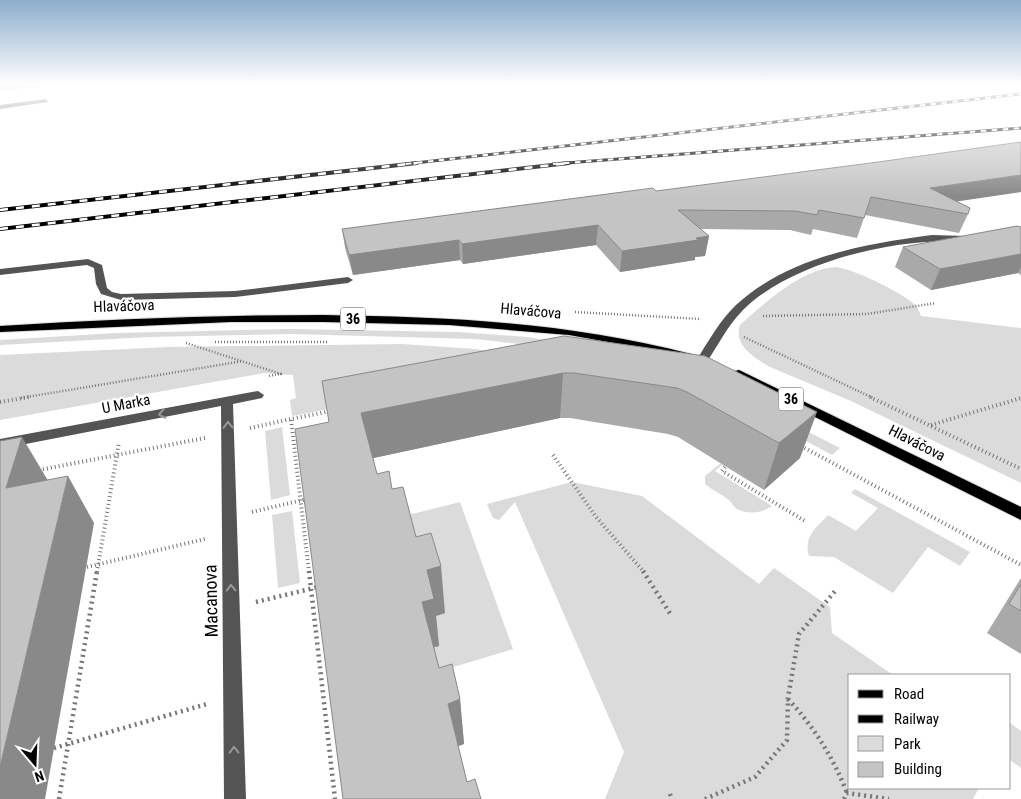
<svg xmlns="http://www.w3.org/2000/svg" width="1021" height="799" viewBox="0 0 1021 799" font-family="'Roboto Condensed',sans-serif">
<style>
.green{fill:#dbdbdb}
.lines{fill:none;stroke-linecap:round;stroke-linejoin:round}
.major-casing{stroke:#dbdbdb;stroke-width:2}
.path-far2{stroke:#767676;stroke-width:2.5;stroke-dasharray:1 2;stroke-linecap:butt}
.path-far1{stroke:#767676;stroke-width:4;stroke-dasharray:1 3;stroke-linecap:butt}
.path{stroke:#767676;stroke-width:4.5;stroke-dasharray:2 4;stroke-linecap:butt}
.minor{fill:#545454;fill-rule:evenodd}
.major{fill:#000;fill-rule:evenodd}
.rail-far1-casing{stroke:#000;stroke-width:3}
.rail-casing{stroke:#000;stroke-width:4}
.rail-far1{stroke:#fff;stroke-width:2;stroke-dasharray:5.5;stroke-linecap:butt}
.rail{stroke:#fff;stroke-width:2.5;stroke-dasharray:8;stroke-linecap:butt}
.wall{fill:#a9a9a9}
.shaded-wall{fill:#898989}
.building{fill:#c4c4c4;stroke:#898989}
.oneway{stroke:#989898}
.labels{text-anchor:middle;stroke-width:4.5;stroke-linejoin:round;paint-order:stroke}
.shield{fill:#fff;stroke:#4c4c4c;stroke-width:1}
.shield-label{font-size:14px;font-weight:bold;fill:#000}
.street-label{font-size:15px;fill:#000;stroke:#fff}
.near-street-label{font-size:18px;fill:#000;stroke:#fff}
</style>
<rect width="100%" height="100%" fill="#fff"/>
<g class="green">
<path d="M 836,267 C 856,270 896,290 913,303 C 917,306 919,311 921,316 L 1021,328 L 1021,483 L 851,401 L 770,367 C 755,358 733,346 740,325 C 765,303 801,269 836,267 Z"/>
<polygon points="289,329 458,332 527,337 567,343 738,396 840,448 832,455 719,394 528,345 475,339 291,334 149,337 0,345 0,340 116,333"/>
<polygon points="402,344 476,349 532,359 542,369 292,416 290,400 296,398 293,375 264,373 0,420 0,355 168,347"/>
<polygon points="282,427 290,495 271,500 265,431"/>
<path d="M 721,463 L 723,464 L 715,471 L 772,506 C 762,513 748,515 737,509 C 734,507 732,503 729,500 C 721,494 712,490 705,484 L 705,476 Z"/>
<polygon points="572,482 642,496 759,584 774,568 830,607 832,633 893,675 850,675 850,788 979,788 973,799 605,799 624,752 515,502 499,520 493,518 487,504"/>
<path d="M 855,489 L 970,552 L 960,566 L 928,547 L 893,593 L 834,557 L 809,556 C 803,537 816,528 828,515 L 856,531 L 878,508 L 851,493 Z"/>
<polygon points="460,502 513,649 434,673 421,620 445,613 396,518"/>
<polygon points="292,511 300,583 278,588 272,515"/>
<polygon points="1010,723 1021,731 1021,768 1010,760"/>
</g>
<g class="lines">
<defs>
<g id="major">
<path d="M 323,315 C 450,317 567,322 691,354 L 693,356 L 687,359 L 647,349 L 569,335 L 449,325 L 323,322 L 231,322 L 0,332 L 0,326 C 108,319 215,315 323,315 Z"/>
<polygon points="739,370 1021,507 1021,520 735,377 733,374 735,371"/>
</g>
</defs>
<use href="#major" class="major-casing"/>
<g class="path-far2">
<polyline points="575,312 701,319"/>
<polyline points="763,316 867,314 936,303"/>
<polyline points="744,337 873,398"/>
<polyline points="215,342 327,342"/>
<polyline points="186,343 281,374 268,376"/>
<polyline points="21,398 243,361"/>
</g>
<g class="path-far1">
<polyline points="870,397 1021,469"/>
<polyline points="0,402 29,397"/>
<polyline points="931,425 1021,398"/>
<polyline points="250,428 291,419"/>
<polyline points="801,446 1021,565"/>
<polyline points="553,455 596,517 644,572"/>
<polyline points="725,467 722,471 805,521"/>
<polyline points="39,470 205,438"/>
<polyline points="252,512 307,499"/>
<polyline points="87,567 205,539"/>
<polyline points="97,572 119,442"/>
<polyline points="309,572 291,419 331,411"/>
</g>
<g class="path">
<polyline points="309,571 335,799"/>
<polyline points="643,571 671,615"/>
<polyline points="256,602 318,587"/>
<path d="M 788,699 C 814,727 833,757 847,793"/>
<polyline points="54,748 207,704"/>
<polyline points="670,794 672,799"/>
<polyline points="59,799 97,571"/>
<polyline points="705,799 755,777 787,740 788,698 799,634 836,590"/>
<polyline points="844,799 847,793 889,799"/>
</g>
<g class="minor">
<polygon points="46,99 48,102 0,109 0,105"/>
<path d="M 932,235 L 966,236 L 970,239 L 966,242 C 899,236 791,262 743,310 C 727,326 718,346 706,363 L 702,364 L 696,361 C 708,342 720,320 736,305 C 788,257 864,244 932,235 Z"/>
<polygon points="88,259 102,265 107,288 112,292 121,294 235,291 348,277 353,280 348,283 235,297 121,300 101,294 96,284 94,268 87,265 0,275 0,269"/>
<polygon points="258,391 264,395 262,398 233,404 246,799 224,799 221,406 0,449 0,439"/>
</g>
<use href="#major" class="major"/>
<defs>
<g id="rail-far1">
<polyline points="406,164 1021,94"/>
<polyline points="553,164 1021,128"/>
</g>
<g id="rail">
<polyline points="0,210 417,163"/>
<polyline points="0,229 569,163"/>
</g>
</defs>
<use href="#rail-far1" class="rail-far1-casing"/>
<use href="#rail" class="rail-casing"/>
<use href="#rail-far1" class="rail-far1"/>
<use href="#rail" class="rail"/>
</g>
<g class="wall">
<polygon points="878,162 956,202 968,214 959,233 865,215 857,238 813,229 811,235 790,230 701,229 709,236 705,256 695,257 695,260 620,272 596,245 463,264 460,260 353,275 345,248 342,229 656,191"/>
<polygon points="1021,227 1021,275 1018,273 931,290 895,267 903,247"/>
<polygon points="705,356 800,458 764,490 678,437 668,434 570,418 560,418 373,458 377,474 392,489 416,537 445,613 436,616 439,646 434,647 439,668 460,699 464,744 458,746 467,782 481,799 343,799 329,422 322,381"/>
<polygon points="1021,578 1021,654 987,633"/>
</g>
<g class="shaded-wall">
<polygon points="0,85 60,85 0,90"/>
<polygon points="1021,175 1021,192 926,206 930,188"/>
<polygon points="598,225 596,245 463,264 462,244"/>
<polygon points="709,236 705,256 695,257 695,260 620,272 622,251"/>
<polygon points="459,240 460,260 353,275 349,255"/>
<polygon points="1021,254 1021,267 1018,273 931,290 940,269"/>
<polygon points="563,373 560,418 369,459 361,413"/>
<polygon points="817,412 800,458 764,490 779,443"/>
<polygon points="22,437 50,484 6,488"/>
<polygon points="68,476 94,523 45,799 0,799 0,767"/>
<polygon points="441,566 445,613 436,616 439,646 428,649 422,602 427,570"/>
<polygon points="460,699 464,744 453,748 448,704"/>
</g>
<g class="building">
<polygon points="1021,142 1021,175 930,188 970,208 968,214 871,197 864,218 819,210 817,215 795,211 678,210 709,236 696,238 698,240 622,251 598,225 462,244 459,240 349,255 342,229 653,188 656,191 878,162"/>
<polygon points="1017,226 1021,227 1021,254 940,269 903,247"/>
<polygon points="564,336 705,356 817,412 779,443 687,392 677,388 574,373 563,373 361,413 377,474 389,471 392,489 403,487 416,537 431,533 441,566 427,570 434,599 422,602 439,668 452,664 460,699 448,704 467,782 475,779 481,799 343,799 295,429 329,422 322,381"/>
<polygon points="22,437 6,488 68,476 0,767 0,441"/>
<polygon points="1021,584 1021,611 1009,604"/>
</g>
<defs><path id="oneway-chevron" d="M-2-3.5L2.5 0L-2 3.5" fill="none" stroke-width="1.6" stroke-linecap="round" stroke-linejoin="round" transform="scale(1.25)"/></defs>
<g class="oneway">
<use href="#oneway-chevron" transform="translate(162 414) rotate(169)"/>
<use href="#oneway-chevron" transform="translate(228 425) rotate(-91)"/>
<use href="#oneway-chevron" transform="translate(231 588) rotate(-92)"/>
<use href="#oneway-chevron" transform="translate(234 750) rotate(-91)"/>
</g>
<linearGradient id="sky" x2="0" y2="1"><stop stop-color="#8cadcc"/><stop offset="0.43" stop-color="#fff"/><stop offset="1" stop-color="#fff" stop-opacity="0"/></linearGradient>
<rect width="1021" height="197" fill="url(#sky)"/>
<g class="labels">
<g class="shield">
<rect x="340.5" y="307.5" width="25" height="23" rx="4"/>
<rect x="778.5" y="387.5" width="25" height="23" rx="4"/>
</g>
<g class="shield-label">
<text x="353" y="324">36</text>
<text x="791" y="404">36</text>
</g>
<g class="street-label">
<text transform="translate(124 306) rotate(-2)" y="5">Hlaváčova</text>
<text transform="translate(531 311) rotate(5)" y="5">Hlaváčova</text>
<text transform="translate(126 404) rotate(-11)" y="5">U Marka</text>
<text transform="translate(917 443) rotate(27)" y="5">Hlaváčova</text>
</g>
<g class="near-street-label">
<text transform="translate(211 601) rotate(-91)" y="6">Macanova</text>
</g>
</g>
<rect x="848" y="674" width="162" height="115" fill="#ffffff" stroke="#999999"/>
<rect x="858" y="690" width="25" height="8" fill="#000000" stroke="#999999"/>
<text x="894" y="699" font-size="15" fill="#000000">Road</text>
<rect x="858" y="715" width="25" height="8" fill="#000000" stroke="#999999"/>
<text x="894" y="724" font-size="15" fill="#000000">Railway</text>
<rect x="858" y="736" width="25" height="15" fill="#dbdbdb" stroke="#999999"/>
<text x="894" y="749" font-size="15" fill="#000000">Park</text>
<rect x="858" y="762" width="25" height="15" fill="#c4c4c4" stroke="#999999"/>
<text x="894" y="774" font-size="15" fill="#000000">Building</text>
<g transform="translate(35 764) rotate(161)" stroke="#ffffff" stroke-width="4" paint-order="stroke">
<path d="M0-4L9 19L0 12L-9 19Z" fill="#000000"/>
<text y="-8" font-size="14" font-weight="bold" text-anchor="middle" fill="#000000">N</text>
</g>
</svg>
